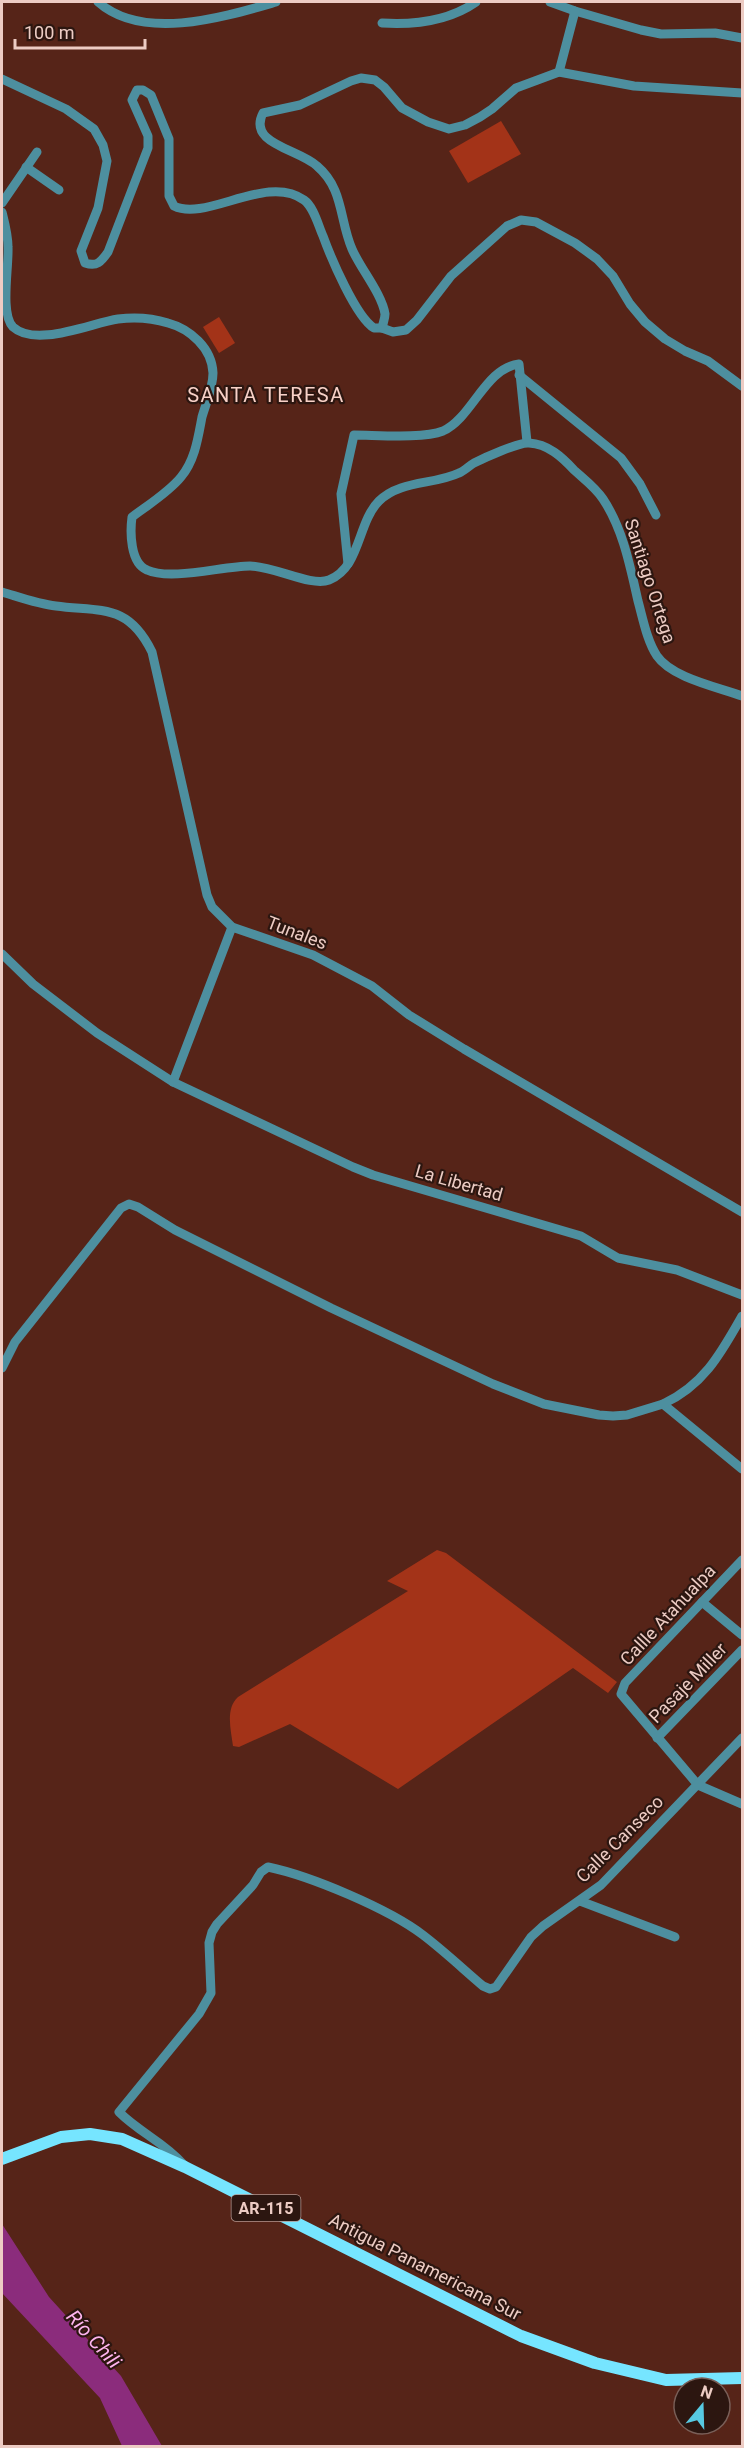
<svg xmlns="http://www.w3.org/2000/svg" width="744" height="2448" viewBox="0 0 744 2448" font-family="Roboto,sans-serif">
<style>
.green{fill:#a33318}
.water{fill:#8b2c7c}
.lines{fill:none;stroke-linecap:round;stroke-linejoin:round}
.minor{stroke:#4d8f9f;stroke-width:9}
.major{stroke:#76e5ff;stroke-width:12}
.labels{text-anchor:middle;stroke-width:4.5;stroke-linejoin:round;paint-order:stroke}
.shield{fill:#2c1610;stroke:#b3958e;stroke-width:1.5}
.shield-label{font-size:16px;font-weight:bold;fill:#edccc4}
.street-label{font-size:18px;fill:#edccc4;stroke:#2c1610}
.neighbourhood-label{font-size:20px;letter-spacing:1.5px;fill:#f8d1c7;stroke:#2c1610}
.water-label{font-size:20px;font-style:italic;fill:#feb4ee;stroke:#2c1610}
</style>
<rect width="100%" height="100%" fill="#562418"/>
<g class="green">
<polygon points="501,121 521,154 468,183 449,151"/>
<polygon points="219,317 235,343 219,353 203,327"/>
<path d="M 437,1550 L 446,1553 L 617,1682 L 608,1693 L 573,1668 L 398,1789 L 290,1724 L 239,1747 L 233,1746 C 231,1730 225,1709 238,1697 L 408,1591 L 387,1581 Z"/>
</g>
<polygon class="water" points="2,2224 49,2297 121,2376 162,2446 122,2446 100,2398 2,2293"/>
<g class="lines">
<g class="minor">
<path d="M 98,2 C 143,42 224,17 276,2"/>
<polyline points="550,2 575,11 641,30 661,34 715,33 742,38"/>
<path d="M 382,23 C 415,25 449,21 476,2"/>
<polyline points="559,72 575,11"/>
<path d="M 2,79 L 66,109 L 94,129 L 103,145 L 107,161 L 98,208 L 81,251 L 85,263 C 97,267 101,262 108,252 L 148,148 L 148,136 L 132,100 L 137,90 L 143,90 L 151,95 L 169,139 L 169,196 L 174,206 C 206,222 267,173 304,200 C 314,207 318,225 323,236 C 331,258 356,317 374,328 L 382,328 C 383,323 385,319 385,314 C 382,294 360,268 352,249 C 339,219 344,189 317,166 C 299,149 247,144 263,113 L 300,105 L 351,81 L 361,78 L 375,80 L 384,87 L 402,108 L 428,122 L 449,129 L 465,125 L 480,117 L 492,109 L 516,88 L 559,72 L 634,86 L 742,93"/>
<polyline points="26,167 59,190"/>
<polyline points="2,203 37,152"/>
<path d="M 2,212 C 5,224 8,235 8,247 C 9,267 0,314 13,327 C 36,348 91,323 118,319 C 134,317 152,318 168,323 C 190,329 212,348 213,373 C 213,388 206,403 202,417 C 198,438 195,460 181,477 C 169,492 148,505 132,517 C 130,532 130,563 147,570 C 171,581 223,566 250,566 C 274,566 311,587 329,580 C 361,567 357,523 379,501 C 400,480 434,485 459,473 C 464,471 469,466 474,463 C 484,458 519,442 529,443 C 548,444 562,457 574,470 C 584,479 596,488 603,499 C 623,529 630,566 638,601 C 643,619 647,641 657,656 C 672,678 718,687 742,696"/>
<polyline points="382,328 393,332 406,330 417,320 451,276 507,226 521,220 536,222 575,243 597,259 613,276 630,304 645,322 665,339 685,351 708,361 742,386"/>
<polyline points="519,375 621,458 640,484 656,515"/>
<path d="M 348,564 L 341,494 L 354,435 C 376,435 423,439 443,431 C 472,418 485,368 519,364 L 527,442"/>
<path d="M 2,592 C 19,597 38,604 56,606 C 101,612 128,603 152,652 L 207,895 L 212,907 L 232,927 L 313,955 L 372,986 L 409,1015 L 464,1049 L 742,1212"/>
<polyline points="2,954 33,984 97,1033 173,1082 353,1167 373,1175 581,1236 618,1258 677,1270 742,1295"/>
<polyline points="173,1082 232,927"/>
<polyline points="2,1368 15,1342 121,1208 129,1204 138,1207 175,1230 331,1308 493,1384 544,1404 599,1415 613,1416 627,1415 663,1404 742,1469"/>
<path d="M 663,1404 C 704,1385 721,1353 742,1316"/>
<polyline points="742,1560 625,1683 621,1694 698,1785 742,1804"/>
<polyline points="702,1602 742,1635"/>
<polyline points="657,1738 742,1650"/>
<polyline points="580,1901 675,1937"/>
<path d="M 183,2164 C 164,2142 140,2133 119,2112 L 199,2014 L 211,1993 L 209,1943 L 212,1932 L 217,1924 L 253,1885 L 261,1872 L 268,1867 C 311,1876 389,1909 423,1935 C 444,1951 463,1969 483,1986 L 490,1989 L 496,1987 L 531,1937 L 543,1926 L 601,1885 L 742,1738"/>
</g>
<polyline class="major" points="2,2159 61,2137 90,2134 122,2139 185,2167 521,2336 595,2363 666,2380 742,2378"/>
</g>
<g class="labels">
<rect class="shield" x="231.5" y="2195" width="69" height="26" rx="4.5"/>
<g class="shield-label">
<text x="266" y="2214">AR-115</text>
</g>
<g class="street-label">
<text transform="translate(650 581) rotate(72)" y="6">Santiago Ortega</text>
<text transform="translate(297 933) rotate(21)" y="6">Tunales</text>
<text transform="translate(459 1183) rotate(16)" y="6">La Libertad</text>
<text transform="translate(668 1615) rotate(-47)" y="6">Callle Atahualpa</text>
<text transform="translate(688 1683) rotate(-46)" y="6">Pasaje Miller</text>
<text transform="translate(620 1839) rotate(-45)" y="6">Calle Canseco</text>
<text transform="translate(425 2267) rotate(27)" y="6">Antigua Panamericana Sur</text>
</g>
<g class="neighbourhood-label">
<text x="266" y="402">SANTA TERESA</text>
</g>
<g class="water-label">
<text transform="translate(94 2339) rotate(48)" y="7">Río Chili</text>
</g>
</g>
<rect width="744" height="2448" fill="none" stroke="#edccc4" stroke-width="6"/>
<g transform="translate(702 2406) rotate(19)"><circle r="28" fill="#2c1610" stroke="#795f58" stroke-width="1.5"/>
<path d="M0-4.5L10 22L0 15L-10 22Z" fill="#57c9e2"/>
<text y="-9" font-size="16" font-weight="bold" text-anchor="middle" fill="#edccc4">N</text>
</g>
<path d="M15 39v9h130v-9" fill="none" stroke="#edccc4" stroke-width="3"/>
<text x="24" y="39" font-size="18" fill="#edccc4" stroke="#2c1610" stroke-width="4.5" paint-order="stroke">100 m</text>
</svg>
